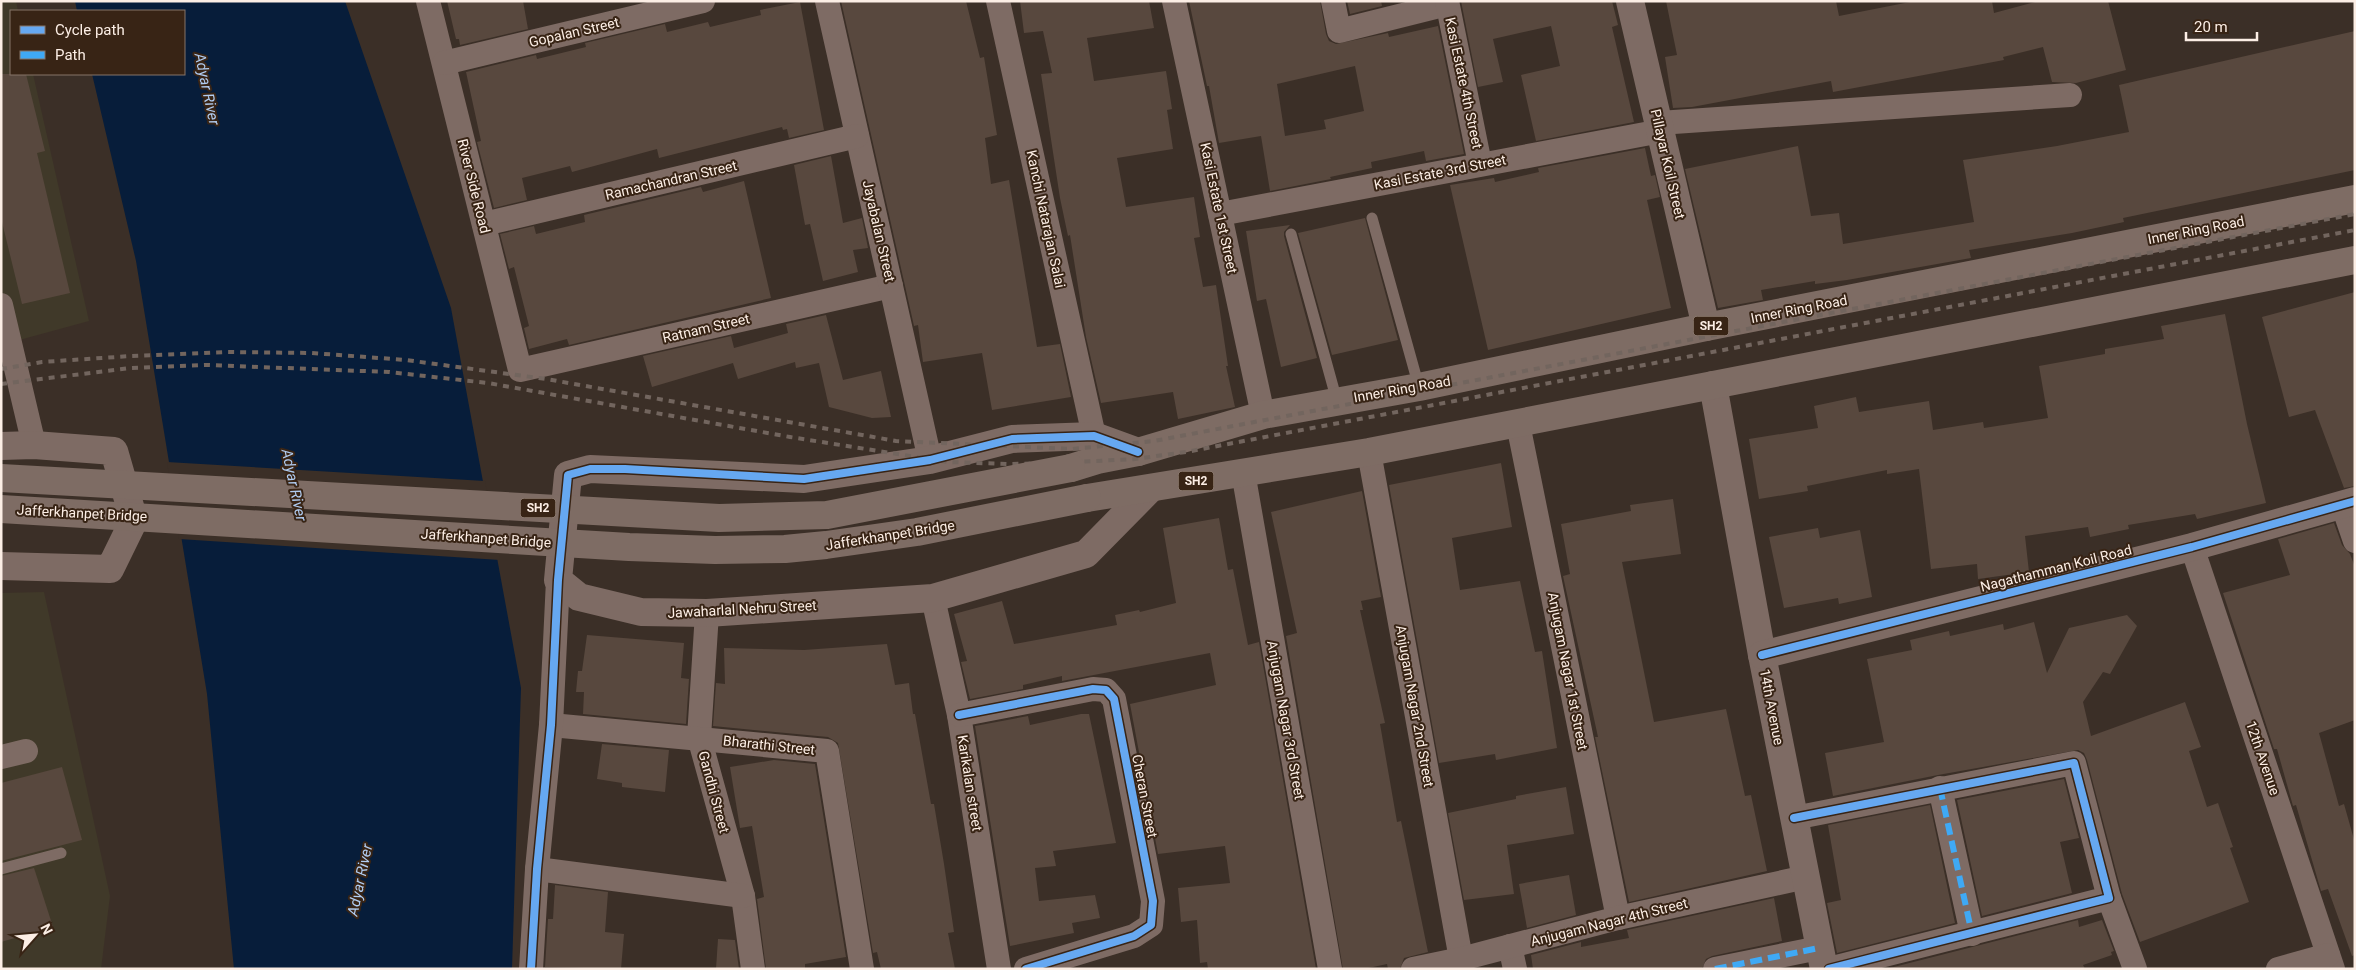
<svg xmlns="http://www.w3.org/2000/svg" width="2356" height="970" viewBox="0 0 2356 970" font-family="Roboto,sans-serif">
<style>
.industrial{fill:#403929}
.water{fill:#071d3a}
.pier{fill:#3b2f27}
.building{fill:#58483e;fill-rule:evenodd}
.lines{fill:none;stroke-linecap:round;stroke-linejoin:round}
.service{stroke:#7e6b64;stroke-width:11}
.minor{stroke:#7e6b64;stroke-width:24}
.tertiary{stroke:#7e6b64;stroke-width:28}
.primary{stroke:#7e6c64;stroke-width:28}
.rail{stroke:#72655e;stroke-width:4;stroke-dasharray:6 6;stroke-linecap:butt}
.primary-bridge{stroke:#7e6c64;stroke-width:28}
.quiet{stroke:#3fa9f5;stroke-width:6;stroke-dasharray:12 6;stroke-linecap:butt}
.cycleway-casing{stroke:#382415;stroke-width:11}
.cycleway{stroke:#66a8f1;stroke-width:8}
.labels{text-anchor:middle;stroke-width:4;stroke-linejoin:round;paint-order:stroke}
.shield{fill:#382415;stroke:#c1b1a7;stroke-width:1}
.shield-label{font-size:12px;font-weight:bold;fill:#fceee5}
.street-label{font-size:14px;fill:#fceee5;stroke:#382415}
.water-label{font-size:15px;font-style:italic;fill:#b0ccf1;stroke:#382415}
</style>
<rect width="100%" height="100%" fill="#3b2f27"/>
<g class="industrial">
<polygon points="1,1 16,1 18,11 11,11 11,74 33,74 89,321 1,345"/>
<polygon points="44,592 110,896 101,969 1,969 1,593"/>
</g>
<polygon class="water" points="75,1 345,1 451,308 521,688 512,969 234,969 207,694 136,261 92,74 184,74 184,11 77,11"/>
<polygon class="pier" points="167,462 485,481 500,560 179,539"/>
<g class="building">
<polygon points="447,1 523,1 528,29 460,45 459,39 456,39"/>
<polygon points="841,1 966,1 980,58 984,57 997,135 985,138 991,184 1009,180 1037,347 1060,344 1071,397 992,410 982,353 923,362 918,325 914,326"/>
<polygon points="1020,1 1149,1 1154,28 1087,38 1094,81 1166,71 1172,109 1167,110 1173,149 1117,158 1126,207 1194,197 1200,237 1194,238 1203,287 1216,285 1228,366 1226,366 1235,407 1178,419 1173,392 1101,403 1086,337 1070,235 1068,236 1060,198 1041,74 1052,73 1043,31 1024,33"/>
<path d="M 1189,1 L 1320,1 L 1326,34 L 1329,41 L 1336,44 L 1388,33 L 1389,37 L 1438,26 L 1464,154 L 1426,161 L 1424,151 L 1371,162 L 1372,168 L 1330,177 L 1331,179 L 1270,191 L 1261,136 L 1219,143 L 1209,86 L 1207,86 ZM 1355,66 L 1364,111 L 1324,120 L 1326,129 L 1285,136 L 1277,84 Z"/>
<polygon points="1347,1 1381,1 1382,6 1350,14"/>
<polygon points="1461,1 1612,1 1618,25 1612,27 1634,122 1536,141 1521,75 1560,66 1551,26 1493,39 1503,82 1478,87"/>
<polygon points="1666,1 1836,1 1839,16 1915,1 1992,1 1994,13 2039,1 2108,1 2126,70 2076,83 2052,82 2043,47 2003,57 2004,60 1833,92 1831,81 1692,107 1673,108 1665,57 1677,55"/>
<polygon points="800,2 824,130 789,138 787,129 783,130 782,127 659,158 657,149 572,172 570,166 522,178 527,200 494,208 477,142 481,141 466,72 536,55 537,59 586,47 585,43 665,24 667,32 708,22 710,27 761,15 760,10"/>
<polygon points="2355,31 2355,170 2123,218 2124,222 2072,233 1969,250 1971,258 1847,280 1815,284 1815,281 1761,290 1763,300 1718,308 1685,169 1798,146 1811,216 1839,213 1843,244 1974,222 1963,160 2057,146 2129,132 2119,85"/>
<polygon points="1,74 26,74 45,151 37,153 70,293 22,304 1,218"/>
<polygon points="1645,148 1651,176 1655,175 1660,197 1647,200 1671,308 1488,350 1450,185 1494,178 1495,182 1539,172 1538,168"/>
<polygon points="831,156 843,223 862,218 868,248 853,250 858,272 823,281 810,224 805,225 794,165"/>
<polygon points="744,181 771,298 569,345 567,339 529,349 524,328 529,326 514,267 509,269 500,234 534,226 536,234 585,222 584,215 701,187 703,192"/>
<polygon points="1365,218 1398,340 1332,355 1298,233"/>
<polygon points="1290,225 1284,232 1284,236 1317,358 1281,367 1266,299 1257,301 1246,231"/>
<polygon points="2355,292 2355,486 2344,488 2315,410 2289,417 2262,317"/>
<polygon points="2225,314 2247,424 2266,503 2197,519 2195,514 2128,525 2129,529 2090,537 2088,527 2025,536 2029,572 1978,579 1977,564 1931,569 1919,469 1887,474 1887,470 1807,486 1808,491 1759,499 1749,439 1818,428 1814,406 1856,397 1859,412 1929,401 1933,430 1983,422 1984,428 2048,418 2039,366 2105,354 2105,349 2164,339 2161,326"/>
<polygon points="826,315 843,380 881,371 891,417 872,418 829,407 819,363 796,368 795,362 738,379 733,363 652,387 643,356 731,336 734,348 788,333 786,324"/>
<polygon points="1501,463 1512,527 1452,538 1460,590 1520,581 1535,652 1542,651 1557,748 1496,760 1495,754 1439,763 1389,485"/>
<polygon points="1362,491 1381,597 1361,601 1363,610 1360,610 1385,723 1380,724 1397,822 1401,821 1428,952 1404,958 1400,969 1388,969 1387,964 1364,969 1343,969 1286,636 1297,633 1271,512"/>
<polygon points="1673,499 1681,554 1622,562 1654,722 1726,709 1745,796 1751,795 1767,871 1629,902 1595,737 1598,737 1563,576 1570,574 1561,524 1631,511 1630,505"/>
<polygon points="1219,518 1228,570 1233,569 1248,645 1259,642 1316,969 1208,969 1207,962 1200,963 1197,920 1181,922 1178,888 1230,883 1225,846 1158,854 1130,704 1216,685 1210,653 1062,681 1062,676 1023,685 1023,689 970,699 961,662 967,661 954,614 1002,601 1014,644 1117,625 1115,615 1139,610 1140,612 1176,603 1163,528"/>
<polygon points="2334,523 2342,545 2350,554 2355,567 2355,720 2319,733 2339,806 2344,804 2355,843 2355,955 2352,956 2328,889 2321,891 2296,805 2293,806 2277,749 2274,749 2223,593 2290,575 2278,539"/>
<polygon points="1818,528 1820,538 1860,530 1872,597 1839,604 1838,598 1784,608 1769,537"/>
<polygon points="2127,615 2137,626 2110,674 2103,672 2083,702 2091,736 2185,702 2201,747 2189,751 2207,807 2218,803 2233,847 2230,848 2249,902 2140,942 2122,894 2087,760 2084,753 2078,750 1938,775 1833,796 1825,753 1884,742 1867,659 1912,650 1910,640 1949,631 1950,636 2003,624 2004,630 2034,622 2047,673 2069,628"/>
<polygon points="587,635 684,643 681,678 689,679 686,724 583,714 584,692 576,692 578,671 582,671"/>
<polygon points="887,644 895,685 909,683 913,714 915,714 931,804 934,804 944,864 954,932 948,933 955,969 881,969 877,952 873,953 838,743 828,737 713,726 716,683 725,684 724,648 804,650"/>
<polygon points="1081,714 1089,714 1116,843 1053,851 1056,866 1035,868 1039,901 1095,895 1100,918 1072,923 1074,933 1010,946 975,726 1028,716 1030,725"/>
<polygon points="602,744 669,750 665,792 622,787 622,783 597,779"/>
<polygon points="774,760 815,764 846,957 805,964 805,969 766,969 757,899 764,897 752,826 740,828 730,767"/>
<polygon points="62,767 82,840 1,861 1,783"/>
<polygon points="2064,779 2079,838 2060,842 2072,893 1982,916 1957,800"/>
<polygon points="1566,787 1574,834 1507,845 1514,894 1464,900 1448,813 1516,799 1516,796"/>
<polygon points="1930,805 1955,923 1837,953 1827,903 1841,900 1828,825"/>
<polygon points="34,868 53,927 1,942 1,876"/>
<polygon points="1569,875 1576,915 1527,928 1519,884"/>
<polygon points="555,885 608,892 605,932 624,934 621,969 545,967 548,919 553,919"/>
<polygon points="1774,898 1782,941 1712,956 1706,959 1702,969 1533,969 1531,955 1581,942 1581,947 1629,938 1627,930"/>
<polygon points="2078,920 2079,927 2102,920 2114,951 2111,952 2112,955 2083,965 2085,969 1886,969"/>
<polygon points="718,939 735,940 739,969 716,969"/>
</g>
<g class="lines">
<g class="service">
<polyline points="1372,218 1419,387"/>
<polyline points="1291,234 1337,401"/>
<polyline points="1,869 61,853"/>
</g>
<g class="minor">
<polyline points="428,1 520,370 891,286"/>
<polyline points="827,1 930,460"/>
<polyline points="998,1 1094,436"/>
<polyline points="1174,1 1263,415"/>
<polyline points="1333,1 1339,31 1447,4"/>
<polyline points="1447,1 1480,164"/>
<polyline points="444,63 703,1"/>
<polyline points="1659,123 2070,95"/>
<polyline points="1220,214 1661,131"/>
<polyline points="484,224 857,136"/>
<polyline points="1,305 34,445"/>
<polyline points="1518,424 1618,918"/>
<polyline points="1369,452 1461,959"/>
<polyline points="1243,472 1330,969"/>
<polyline points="2343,506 2355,541"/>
<polyline points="2192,547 2333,969"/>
<polyline points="933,598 959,715 999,969"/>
<polyline points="707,613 699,737 743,896 753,969"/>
<polyline points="959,715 1093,689 1106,690 1114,699 1153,901 1151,925 1134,936 1026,969"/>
<polyline points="551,725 827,751 862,969"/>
<polyline points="1,757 26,751"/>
<polyline points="1940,788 1972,934"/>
<polyline points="1794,818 2074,763 2109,898 1829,969"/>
<polyline points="537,869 743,896"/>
<polyline points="2109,898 2135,969"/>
<polyline points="1510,946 1515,969"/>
<polyline points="531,969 537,869 551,725 558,580"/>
<polyline points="1413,969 1461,959 1618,918 1806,877"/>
<polyline points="1715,969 1819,948"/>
<polyline points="2278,969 2328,955"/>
</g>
<g class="tertiary">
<polyline points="1630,1 1706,327"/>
<polyline points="1713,385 1762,655 1824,969"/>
<polyline points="1,446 34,445 114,451 134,520 110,569 1,566"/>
<polyline points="1138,452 1094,436 1012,439 930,460 804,479 590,469 568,475 558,580 579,597 641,612 707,613 933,598 1086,554 1150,489"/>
<polyline points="1762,655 2192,547 2355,501"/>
</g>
<g class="primary">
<polyline points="1071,468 1097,460 1138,452 1263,415 1419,387 1706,327 2355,199"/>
<polyline points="1087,498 1369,452 2355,260"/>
</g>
<g class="rail">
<polyline points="1,369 42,362 131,356 226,352 312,353 406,360 546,379 896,441 1072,449 1154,441 2355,214"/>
<polyline points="1,384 130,368 207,365 389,372 488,383 790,437 948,462 1007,464 1055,463 1135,459 1186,452 2355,230"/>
</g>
<g class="primary-bridge">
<polyline points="1,478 719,518 827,515 1071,468"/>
<polyline points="1,509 629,547 715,550 785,549 826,545 917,532 1087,498"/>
</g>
<g class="quiet">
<polyline points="1940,788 1972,934"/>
<polyline points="1715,969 1819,948"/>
</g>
<defs>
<g id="cycleway">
<polyline points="1762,655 2192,547 2355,501"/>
<polyline points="959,715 1093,689 1106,690 1114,699 1153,901 1151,925 1134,936 1026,969"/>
<polyline points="1794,818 2074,763 2109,898 1829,969"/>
<polyline points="531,969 537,869 551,725 558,580 568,475 590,469 625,469 804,479 930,460 1012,439 1094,436 1138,452"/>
</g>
</defs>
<use href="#cycleway" class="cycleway-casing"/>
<use href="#cycleway" class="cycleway"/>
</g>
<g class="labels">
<g class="shield">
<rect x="1693.5" y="316.5" width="35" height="19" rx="4"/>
<rect x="1178.5" y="471.5" width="35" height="19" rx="4"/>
<rect x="520.5" y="498.5" width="35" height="19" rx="4"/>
</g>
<g class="shield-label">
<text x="1711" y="330">SH2</text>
<text x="1196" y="485">SH2</text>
<text x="538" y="512">SH2</text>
</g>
<g class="street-label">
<text transform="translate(574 32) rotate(-13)" y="5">Gopalan Street</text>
<text transform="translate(1464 83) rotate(78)" y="5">Kasi Estate 4th Street</text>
<text transform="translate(1668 164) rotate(77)" y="5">Pillayar Koil Street</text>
<text transform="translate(1440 172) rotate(-11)" y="5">Kasi Estate 3rd Street</text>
<text transform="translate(671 180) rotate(-13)" y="5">Ramachandran Street</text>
<text transform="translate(474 186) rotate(76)" y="5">River Side Road</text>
<text transform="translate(1219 208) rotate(78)" y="5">Kasi Estate 1st Street</text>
<text transform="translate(1046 219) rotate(78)" y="5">Kanchi Natarajan Salai</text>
<text transform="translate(2196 230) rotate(-11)" y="5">Inner Ring Road</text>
<text transform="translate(879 231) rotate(77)" y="5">Jayabalan Street</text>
<text transform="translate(1799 309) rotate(-11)" y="5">Inner Ring Road</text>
<text transform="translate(706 328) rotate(-13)" y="5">Ratnam Street</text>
<text transform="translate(1402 389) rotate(-10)" y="5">Inner Ring Road</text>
<text transform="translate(82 513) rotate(3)" y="5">Jafferkhanpet Bridge</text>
<text transform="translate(890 535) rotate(-9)" y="5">Jafferkhanpet Bridge</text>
<text transform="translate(486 538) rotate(4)" y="5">Jafferkhanpet Bridge</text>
<text transform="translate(2056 568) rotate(-14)" y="5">Nagathamman Koil Road</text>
<text transform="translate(742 609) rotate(-3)" y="5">Jawaharlal Nehru Street</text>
<text transform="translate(1568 671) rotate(79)" y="5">Anjugam Nagar 1st Street</text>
<text transform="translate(1415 706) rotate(80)" y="5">Anjugam Nagar 2nd Street</text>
<text transform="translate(1772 707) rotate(79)" y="5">14th Avenue</text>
<text transform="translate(1286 720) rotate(80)" y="5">Anjugam Nagar 3rd Street</text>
<text transform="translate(769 745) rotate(6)" y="5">Bharathi Street</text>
<text transform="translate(2263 758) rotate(71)" y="5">12th Avenue</text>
<text transform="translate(970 783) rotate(81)" y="5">Karikalan street</text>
<text transform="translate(714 792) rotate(75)" y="5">Gandhi Street</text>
<text transform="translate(1145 796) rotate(79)" y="5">Cheran Street</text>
<text transform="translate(1609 922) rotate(-14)" y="5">Anjugam Nagar 4th Street</text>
</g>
<g class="water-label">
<text transform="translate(207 89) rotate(78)" y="5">Adyar River</text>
<text transform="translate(294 485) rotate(78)" y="5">Adyar River</text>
<text transform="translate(360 880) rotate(-78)" y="5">Adyar River</text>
</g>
</g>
<rect width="2356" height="970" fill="none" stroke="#fceee5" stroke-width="5"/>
<rect x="10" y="10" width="175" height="65" fill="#382415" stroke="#867568"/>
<rect x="20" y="26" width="25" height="8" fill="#66a8f1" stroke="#867568"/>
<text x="55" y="35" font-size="15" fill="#fceee5">Cycle path</text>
<rect x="20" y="51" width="25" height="8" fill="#3fa9f5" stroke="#867568"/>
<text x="55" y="60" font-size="15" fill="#fceee5">Path</text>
<g transform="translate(35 935) rotate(63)" stroke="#382415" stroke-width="4" paint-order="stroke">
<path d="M0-4L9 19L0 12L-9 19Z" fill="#fceee5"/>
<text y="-8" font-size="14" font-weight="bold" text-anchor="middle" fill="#fceee5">N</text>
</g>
<path d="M2186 32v8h71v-8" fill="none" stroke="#fceee5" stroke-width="2.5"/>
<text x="2194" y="32" font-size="15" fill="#fceee5" stroke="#382415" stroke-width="4" paint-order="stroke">20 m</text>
</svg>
